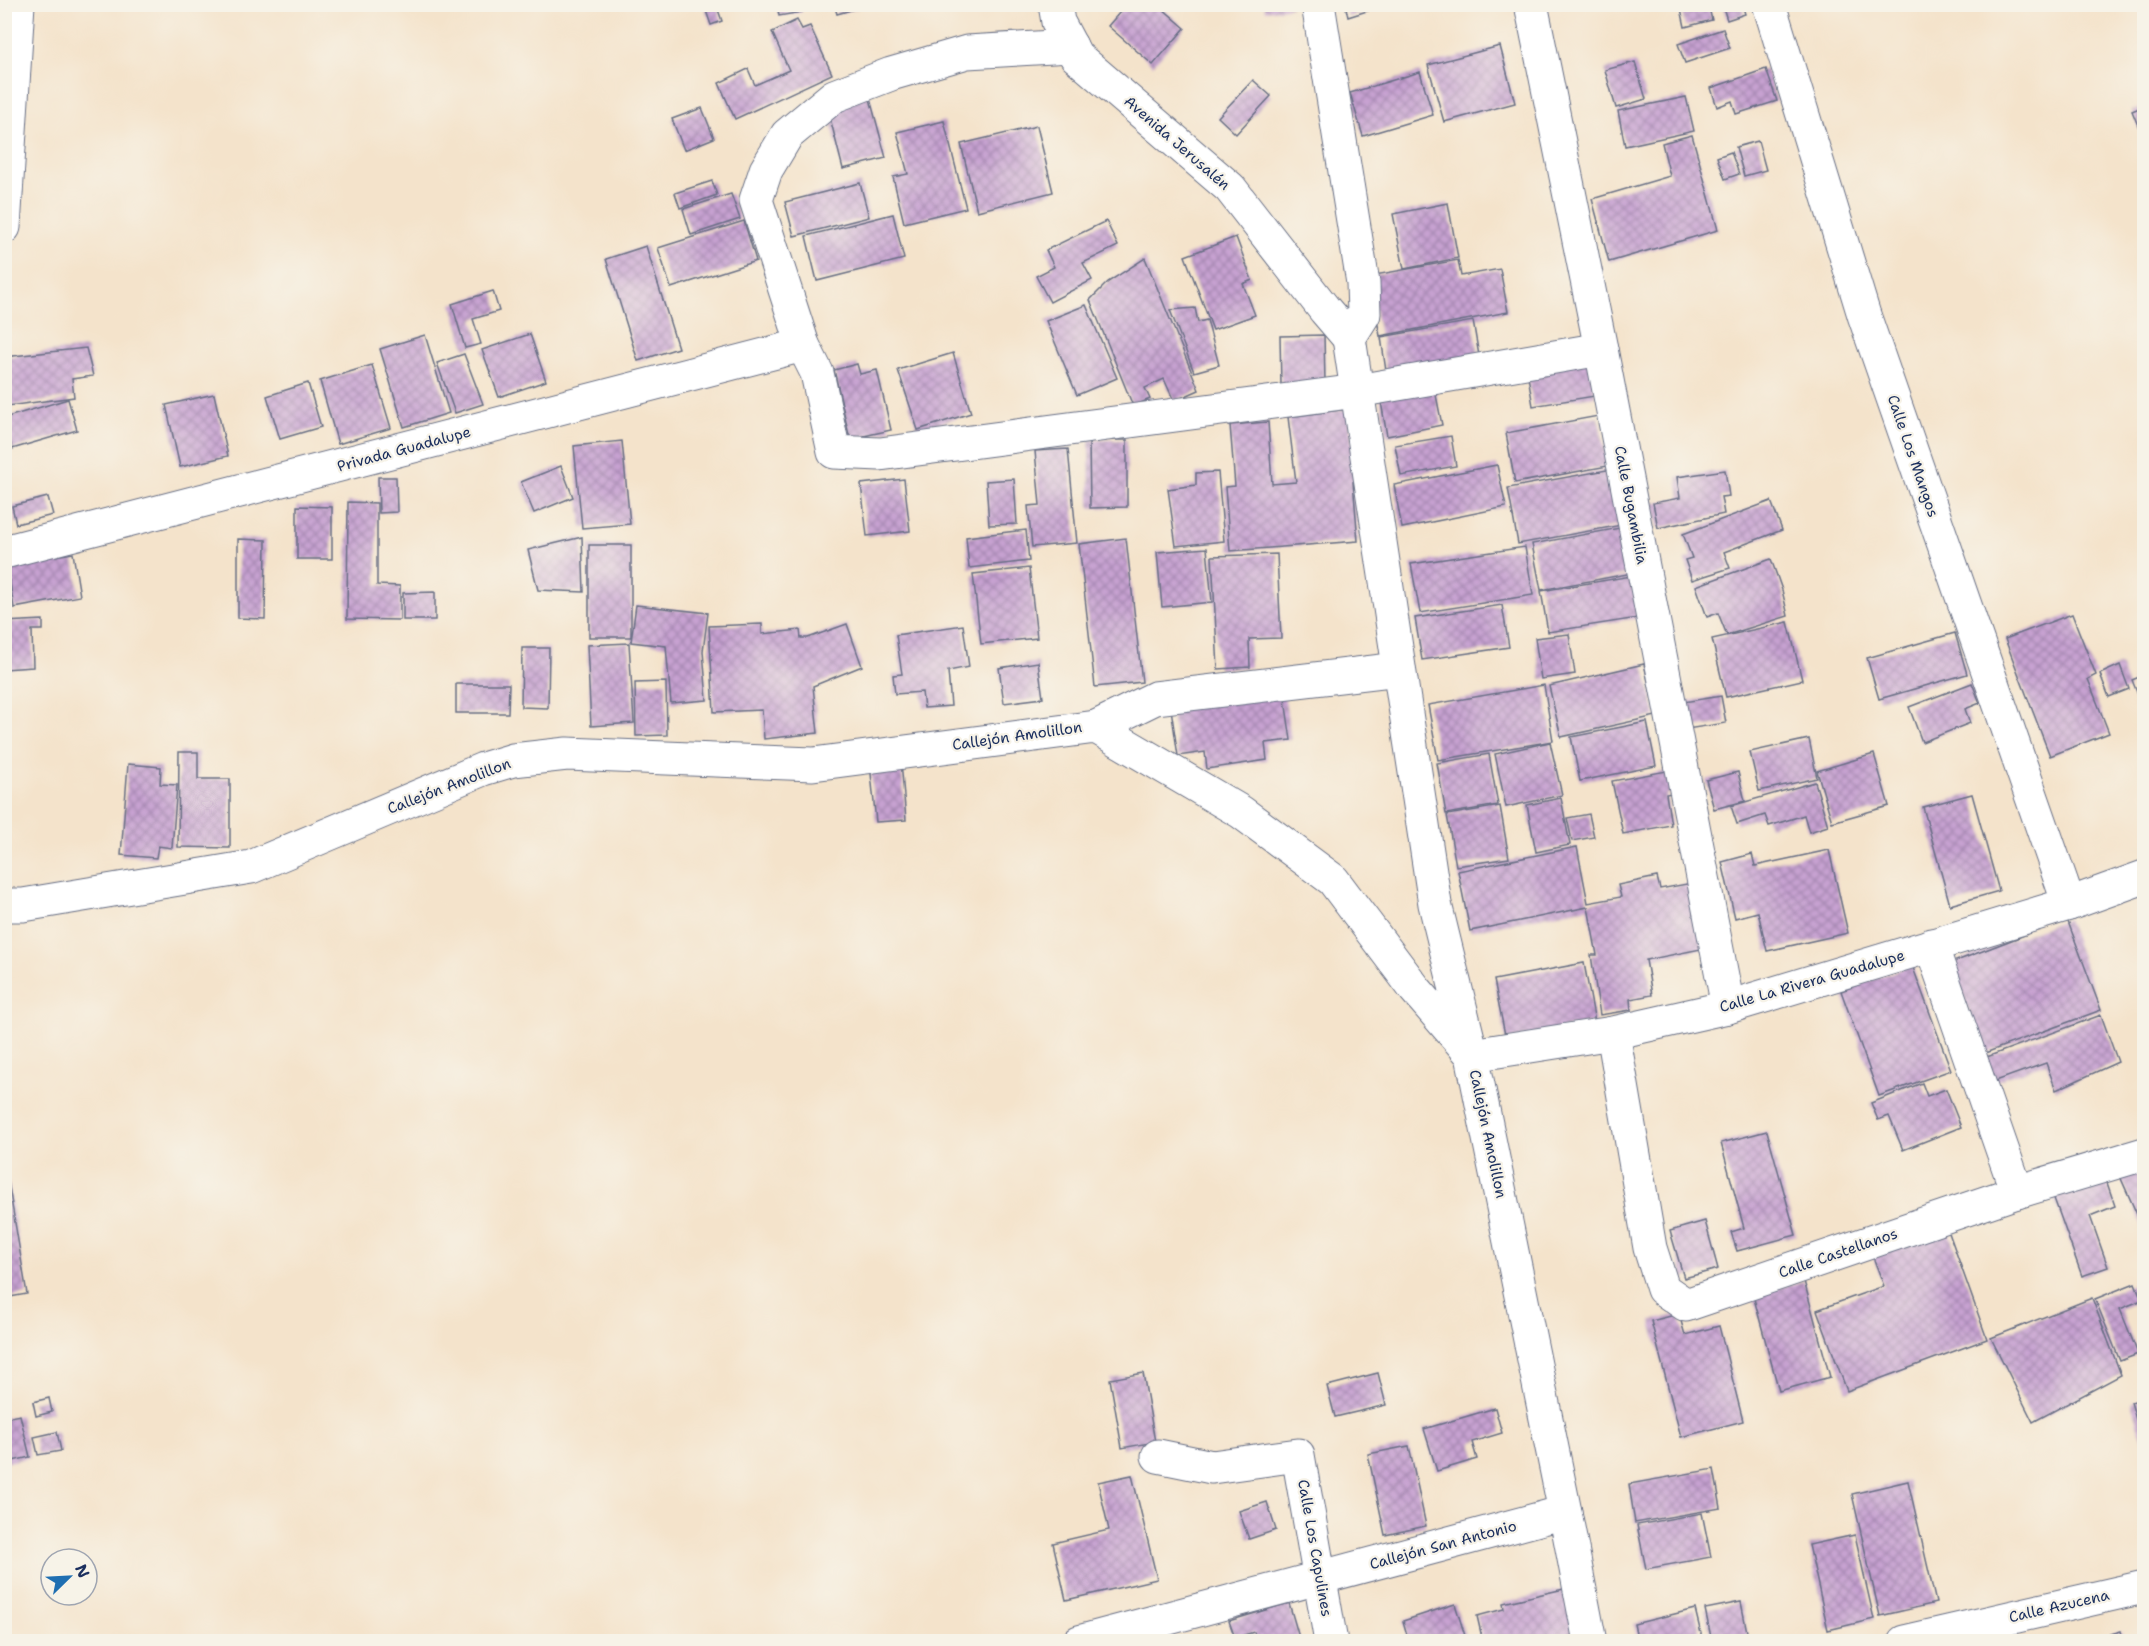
<svg xmlns="http://www.w3.org/2000/svg" width="2149" height="1646" viewBox="0 0 2149 1646" font-family="'Shantell Sans',sans-serif">
<style>
.building{fill:url(#building-cross-hatch)}
.lines{fill:none;stroke-linecap:round;stroke-linejoin:round}
.minor-casing{stroke:#676e84;stroke-width:35}
.tertiary-casing{stroke:#676e84;stroke-width:35}
.minor{stroke:#fff;stroke-width:33}
.tertiary{stroke:#fff;stroke-width:33}
.labels{text-anchor:middle;stroke-width:4.5;stroke-linejoin:round;paint-order:stroke}
.street-label{font-size:15px;fill:#1b2f5e;stroke:#f7f3e8}
</style>
<defs>
<pattern id="building-cross-hatch" width="8" height="8" patternUnits="userSpaceOnUse" patternTransform="scale(1.5)"><rect width="8" height="8" fill="#c7a2d1"/><path d="M0 0l8 8M0 8l8-8" fill="none" stroke="#a184ad"/></pattern>
</defs>
<rect width="100%" height="100%" fill="#f7f3e8"/>
<filter id="ink" filterUnits="userSpaceOnUse"><feTurbulence type="fractalNoise" baseFrequency=".0167" numOctaves="2"/><feDisplacementMap in="SourceGraphic" scale="12" xChannelSelector="R" yChannelSelector="G"/><feConvolveMatrix kernelMatrix="1 2 1 2 8 2 1 2 1" color-interpolation-filters="sRGB"/></filter>
<filter id="wash" filterUnits="userSpaceOnUse"><feTurbulence type="fractalNoise" baseFrequency=".008" numOctaves="4" result="noise"/><feDisplacementMap in="SourceGraphic" scale="24" xChannelSelector="R" yChannelSelector="G"/><feGaussianBlur stdDeviation="1.35" result="paint"/><feColorMatrix in="noise" values="0 0 0 0 0 0 0 0 0 0 0 0 0 0 0 0 0 1.4 0 .05"/><feComposite in="paint" operator="in"/></filter>
<g filter="url(#wash)">
<rect width="100%" height="100%" fill="#f4e3cb"/>
<g id="blocks">
<g class="building">
<polygon points="716,4 722,21 711,25 704,5"/>
<polygon points="801,4 802,12 779,16 777,5"/>
<polygon points="834,4 857,4 858,8 837,14"/>
<polygon points="1127,4 1163,4 1161,7 1185,28 1153,65 1108,26"/>
<polygon points="1264,4 1290,4 1291,7 1265,11"/>
<polygon points="1345,4 1386,4 1386,5 1348,17"/>
<polygon points="1680,4 1708,4 1712,20 1685,27"/>
<polygon points="1722,4 1742,4 1745,14 1727,20"/>
<polygon points="797,20 802,29 810,26 832,74 735,119 719,83 748,69 755,85 789,70 772,32"/>
<polygon points="1723,29 1730,48 1685,63 1678,44"/>
<polygon points="1500,46 1515,103 1444,122 1428,65"/>
<polygon points="1635,62 1646,99 1616,108 1605,70"/>
<polygon points="1766,69 1777,101 1736,114 1732,101 1717,107 1711,88"/>
<polygon points="1420,72 1433,115 1363,136 1350,93"/>
<polygon points="1253,80 1271,96 1236,134 1218,117"/>
<polygon points="869,95 886,158 843,169 827,106"/>
<polygon points="1686,97 1694,131 1625,146 1618,111"/>
<polygon points="2144,106 2144,140 2132,111"/>
<polygon points="702,108 714,138 684,150 672,119"/>
<polygon points="944,121 966,208 904,223 893,177 908,174 897,132"/>
<polygon points="1037,126 1053,192 977,211 961,144"/>
<polygon points="1692,135 1718,230 1609,262 1592,199 1670,176 1662,143"/>
<polygon points="1758,141 1766,170 1744,176 1736,147"/>
<polygon points="1731,152 1739,174 1725,179 1717,157"/>
<polygon points="712,181 717,195 680,208 675,193"/>
<polygon points="860,183 869,217 794,236 785,202"/>
<polygon points="731,194 740,219 691,235 683,209"/>
<polygon points="1448,203 1458,258 1404,269 1393,214"/>
<polygon points="893,214 904,259 817,281 806,236"/>
<polygon points="744,221 756,261 671,288 658,248"/>
<polygon points="1106,221 1118,246 1083,263 1092,280 1050,302 1036,276 1054,267 1046,250"/>
<polygon points="1236,237 1252,280 1243,284 1255,315 1213,330 1185,256"/>
<polygon points="646,246 678,348 638,361 606,259"/>
<polygon points="1145,258 1199,390 1174,401 1164,379 1145,388 1150,399 1133,406 1090,300 1108,282"/>
<polygon points="1458,260 1461,276 1500,269 1508,312 1380,336 1369,276"/>
<polygon points="493,291 499,311 473,319 481,344 465,348 452,304"/>
<polygon points="1086,305 1117,378 1077,395 1046,321"/>
<polygon points="1195,308 1198,322 1207,320 1219,365 1194,372 1170,310"/>
<polygon points="1473,321 1481,367 1386,371 1381,337"/>
<polygon points="530,334 546,381 499,397 482,350"/>
<polygon points="425,335 449,413 404,427 380,349"/>
<polygon points="1324,335 1325,384 1281,385 1280,336"/>
<polygon points="86,348 93,376 72,379 74,397 8,406 4,384 4,357"/>
<polygon points="953,353 971,413 918,430 898,370"/>
<polygon points="464,354 483,404 455,413 437,363"/>
<polygon points="1589,359 1595,396 1533,406 1527,370"/>
<polygon points="857,364 860,374 877,370 891,430 850,439 834,370"/>
<polygon points="372,365 391,428 338,444 320,381"/>
<polygon points="308,383 321,427 280,439 267,396"/>
<polygon points="1434,385 1442,425 1387,436 1380,396"/>
<polygon points="214,394 228,456 180,467 166,405"/>
<polygon points="68,399 77,430 12,449 4,418"/>
<polygon points="1348,409 1357,482 1353,482 1358,541 1230,551 1225,487 1235,486 1230,425 1268,422 1272,484 1296,482 1288,417"/>
<polygon points="1598,416 1608,466 1515,483 1506,433"/>
<polygon points="1451,436 1456,466 1401,476 1395,445"/>
<polygon points="1089,440 1127,440 1127,507 1090,508"/>
<polygon points="622,441 630,524 582,528 574,446"/>
<polygon points="1068,449 1077,543 1032,547 1028,506 1040,505 1035,451"/>
<polygon points="1497,465 1506,507 1402,528 1394,485"/>
<polygon points="561,466 573,497 534,513 521,482"/>
<polygon points="1612,469 1622,525 1518,544 1508,488"/>
<polygon points="1725,470 1729,496 1721,497 1724,514 1658,528 1653,503 1680,498 1677,477"/>
<polygon points="1218,472 1224,541 1176,546 1168,489 1196,485 1196,473"/>
<polygon points="378,477 396,477 397,512 379,513"/>
<polygon points="904,479 910,531 867,536 861,484"/>
<polygon points="1014,479 1017,524 989,525 986,481"/>
<polygon points="48,497 53,515 16,524 12,506"/>
<polygon points="1771,501 1782,530 1724,552 1730,568 1692,580 1685,560 1692,558 1683,534"/>
<polygon points="348,502 377,503 377,585 400,586 400,620 347,619"/>
<polygon points="297,506 332,507 332,559 297,559"/>
<polygon points="1625,527 1633,573 1541,590 1532,544"/>
<polygon points="1026,530 1029,561 969,568 966,537"/>
<polygon points="582,537 584,592 538,590 528,550"/>
<polygon points="1126,538 1142,682 1095,687 1079,544"/>
<polygon points="238,539 266,540 265,619 238,618"/>
<rect x="589" y="545" width="42" height="92"/>
<polygon points="1525,547 1533,595 1420,613 1411,564"/>
<polygon points="1207,548 1212,602 1162,607 1157,552"/>
<polygon points="73,553 80,596 14,608 7,564"/>
<polygon points="1277,554 1281,638 1249,639 1250,667 1218,669 1212,556"/>
<polygon points="1771,559 1782,590 1788,616 1727,635 1718,613 1707,617 1696,586"/>
<polygon points="1029,568 1037,638 981,644 973,574"/>
<polygon points="1631,576 1638,618 1548,632 1541,591"/>
<polygon points="435,592 435,620 403,620 403,593"/>
<polygon points="636,605 708,613 703,651 707,700 671,703 666,646 631,642"/>
<polygon points="1502,605 1509,647 1422,660 1415,618"/>
<polygon points="2072,614 2096,675 2088,679 2109,733 2050,756 2005,639"/>
<polygon points="43,620 43,630 32,630 33,667 4,669 4,622"/>
<polygon points="1788,622 1802,680 1726,697 1712,639"/>
<polygon points="762,624 762,634 800,630 801,638 808,638 847,624 862,666 813,686 818,733 764,739 762,710 714,712 709,626"/>
<polygon points="963,625 969,667 948,671 951,706 924,708 922,692 895,694 893,675 902,674 896,635"/>
<polygon points="1955,633 1967,674 1879,699 1867,658"/>
<polygon points="1569,634 1575,674 1541,679 1535,638"/>
<polygon points="629,643 634,723 591,726 587,645"/>
<polygon points="522,648 549,648 548,708 521,707"/>
<polygon points="1038,662 1043,698 1004,703 999,668"/>
<polygon points="1644,664 1656,716 1561,737 1549,686"/>
<polygon points="2120,665 2129,689 2109,697 2100,674"/>
<polygon points="2144,675 2144,710 2132,680"/>
<polygon points="666,682 667,735 636,736 635,683"/>
<polygon points="1972,683 1980,703 1965,709 1970,723 1922,742 1909,707"/>
<polygon points="456,684 509,684 508,713 456,713"/>
<polygon points="1544,685 1553,741 1438,760 1428,705"/>
<polygon points="1284,693 1291,740 1265,743 1267,760 1207,769 1205,752 1178,756 1171,709"/>
<polygon points="1721,696 1726,723 1687,729 1683,702"/>
<polygon points="1647,722 1656,766 1580,781 1571,737"/>
<polygon points="1809,739 1817,778 1759,791 1750,752"/>
<polygon points="1550,742 1562,795 1506,807 1495,754"/>
<polygon points="179,752 198,752 198,779 230,779 230,848 178,847"/>
<polygon points="1489,754 1498,805 1446,814 1437,763"/>
<polygon points="1874,754 1889,806 1832,822 1817,771"/>
<polygon points="901,761 906,820 876,822 870,764"/>
<polygon points="128,764 161,767 160,784 177,785 172,848 158,846 156,858 121,855"/>
<polygon points="1672,770 1676,792 1666,794 1671,825 1623,834 1612,781"/>
<polygon points="1738,772 1745,801 1714,809 1706,780"/>
<polygon points="1815,782 1828,826 1809,832 1804,815 1769,826 1765,815 1737,824 1731,806"/>
<polygon points="1972,794 1999,891 1950,905 1923,807"/>
<polygon points="1561,798 1570,845 1536,852 1527,805"/>
<polygon points="1500,806 1509,858 1456,866 1447,815"/>
<polygon points="1589,814 1594,837 1572,841 1567,818"/>
<polygon points="1577,847 1588,903 1621,897 1618,885 1657,877 1660,889 1692,883 1706,948 1646,960 1652,995 1630,999 1631,1010 1600,1015 1591,955 1597,955 1588,907 1470,931 1458,871"/>
<polygon points="1829,850 1848,933 1767,951 1758,912 1735,918 1722,862 1752,854 1755,866"/>
<polygon points="2067,919 2101,1010 1985,1053 1951,963"/>
<polygon points="1584,963 1595,1022 1506,1040 1494,980"/>
<polygon points="1912,965 1951,1070 1879,1096 1841,991"/>
<polygon points="2101,1015 2118,1062 2056,1090 2046,1063 1993,1082 1984,1058"/>
<polygon points="1922,1083 1927,1096 1946,1089 1961,1127 1903,1150 1889,1116 1878,1120 1871,1103"/>
<polygon points="1767,1131 1796,1235 1737,1251 1731,1232 1744,1228 1721,1143"/>
<polygon points="2144,1162 2144,1227 2143,1228 2119,1174"/>
<polygon points="2103,1171 2115,1206 2090,1216 2108,1267 2082,1276 2051,1190"/>
<polygon points="4,1181 8,1181 27,1294 4,1298"/>
<polygon points="1705,1221 1718,1269 1684,1278 1670,1231"/>
<polygon points="1948,1230 1987,1339 1847,1391 1817,1310 1884,1286 1873,1257"/>
<polygon points="1804,1281 1830,1377 1779,1391 1753,1295"/>
<polygon points="2135,1283 2142,1300 2120,1309 2138,1354 2120,1361 2095,1299"/>
<polygon points="2092,1298 2121,1375 2033,1422 1991,1338"/>
<polygon points="1679,1314 1685,1335 1719,1326 1743,1421 1681,1437 1651,1321"/>
<polygon points="1143,1373 1155,1442 1122,1448 1110,1379"/>
<polygon points="1378,1373 1386,1405 1335,1417 1327,1386"/>
<polygon points="49,1398 52,1412 36,1416 33,1402"/>
<polygon points="2144,1399 2144,1447 2131,1402"/>
<polygon points="1495,1408 1502,1433 1472,1442 1477,1459 1437,1471 1424,1429"/>
<polygon points="20,1415 30,1457 4,1463 4,1418"/>
<polygon points="57,1432 61,1451 38,1455 34,1437"/>
<polygon points="1409,1446 1426,1526 1385,1535 1368,1454"/>
<polygon points="1714,1469 1721,1508 1635,1523 1629,1484"/>
<polygon points="1132,1475 1157,1579 1066,1600 1053,1543 1109,1530 1098,1482"/>
<polygon points="1908,1481 1936,1603 1880,1616 1852,1494"/>
<polygon points="1267,1502 1276,1530 1249,1539 1239,1511"/>
<polygon points="1702,1513 1711,1557 1646,1569 1637,1525"/>
<polygon points="1855,1535 1874,1619 1828,1630 1809,1545"/>
<polygon points="1564,1589 1575,1635 1549,1642 1483,1642 1477,1616 1504,1609 1503,1603"/>
<polygon points="1741,1602 1749,1642 1712,1642 1705,1609"/>
<polygon points="1289,1603 1300,1641 1257,1642 1254,1632 1235,1638 1229,1621"/>
<polygon points="1455,1604 1467,1642 1409,1642 1403,1621"/>
<polygon points="1695,1609 1703,1642 1638,1642 1634,1624"/>
<polygon points="2121,1631 2124,1642 2087,1642 2087,1641"/>
</g>
</g>
</g>
<g filter="url(#ink)">
<use href="#blocks" fill-opacity="0" stroke="#676e84" stroke-width="1.5"/>
<g class="lines">
<defs>
<g id="minor">
<polyline points="1055,4 1058,22 1076,56 1230,188 1325,310 1349,338"/>
<polyline points="1318,4 1363,283 1364,314 1349,338 1435,904 1472,1055 1565,1512 1590,1642"/>
<polyline points="1531,4 1601,349 1728,1007"/>
<polyline points="1769,4 1864,315 2069,904"/>
<polyline points="1071,46 967,52 891,74 834,96 787,135 766,170 756,200 803,345 817,373 834,452 880,454 1357,391 1601,349"/>
<polyline points="4,227 18,4"/>
<polyline points="4,552 803,345"/>
<polyline points="1096,727 1155,698 1399,669"/>
<polyline points="1931,945 2017,1192"/>
<polyline points="1613,1033 1650,1248 1663,1289 1686,1305 2017,1192 2144,1154"/>
<polyline points="1158,1456 1212,1467 1298,1455 1331,1642"/>
<polyline points="1079,1642 1565,1512"/>
<polyline points="1904,1642 2144,1587"/>
</g>
<polyline id="tertiary" points="4,905 23,905 251,867 483,769 513,760 567,754 813,764 1096,727 1241,812 1333,880 1415,989 1472,1055 1613,1033 1728,1007 2069,904 2144,877"/>
</defs>
<use href="#minor" class="minor-casing"/>
<use href="#tertiary" class="tertiary-casing"/>
<use href="#minor" class="minor"/>
<use href="#tertiary" class="tertiary"/>
</g>
</g>
<g class="labels">
<g class="street-label">
<text transform="translate(1177 143) rotate(41)" y="5">Avenida Jerusalén</text>
<text transform="translate(404 449) rotate(-15)" y="5">Privada Guadalupe</text>
<text transform="translate(1913 456) rotate(71)" y="5">Calle Los Mangos</text>
<text transform="translate(1631 505) rotate(79)" y="5">Calle Bugambilia</text>
<text transform="translate(1017 736) rotate(-8)" y="5">Callejón Amolillon</text>
<text transform="translate(449 786) rotate(-21)" y="5">Callejón Amolillon</text>
<text transform="translate(1812 981) rotate(-16)" y="5">Calle La Rivera Guadalupe</text>
<text transform="translate(1488 1134) rotate(78)" y="5">Callejón Amolillon</text>
<text transform="translate(1838 1253) rotate(-19)" y="5">Calle Castellanos</text>
<text transform="translate(1443 1545) rotate(-15)" y="5">Callejón San Antonio</text>
<text transform="translate(1315 1548) rotate(80)" y="5">Calle Los Capulines</text>
<text transform="translate(2059 1606) rotate(-13)" y="5">Calle Azucena</text>
</g>
</g>
<rect width="2149" height="1646" fill="none" stroke="#f7f3e8" stroke-width="24"/>
<g transform="translate(69 1577) rotate(66)"><circle r="28" fill="#f7f3e8" stroke="#9fa5b1" stroke-width="1.5"/>
<path d="M0-4.5L10 22L0 15L-10 22Z" fill="#1f6fb2"/>
<text y="-9" font-size="16" font-weight="bold" text-anchor="middle" fill="#1b2f5e">N</text>
</g>
</svg>
